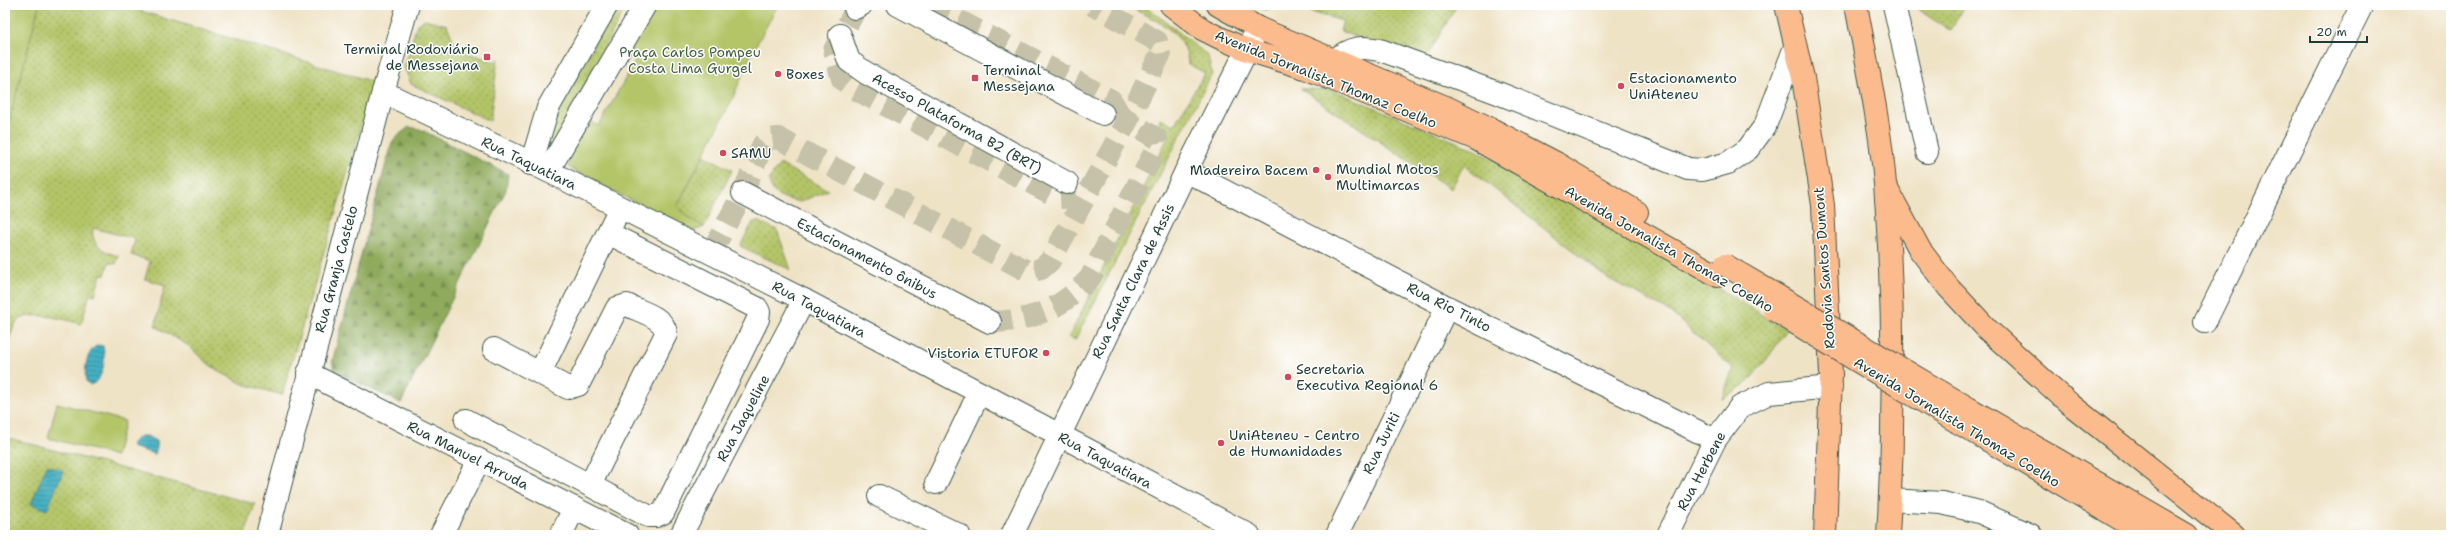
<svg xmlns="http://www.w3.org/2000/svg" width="2456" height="540" viewBox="0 0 2456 540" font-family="'Shantell Sans',sans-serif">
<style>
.grass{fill:url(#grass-dots);stroke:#6a814e}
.forest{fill:url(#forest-firs);stroke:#577448}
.park{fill:#b4c568;stroke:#6a814e}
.water{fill:url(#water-rules);stroke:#32767c}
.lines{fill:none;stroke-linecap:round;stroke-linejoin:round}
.minor-tunnel{stroke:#c5c2a9;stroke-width:22;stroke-dasharray:22 11;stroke-linecap:butt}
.minor-casing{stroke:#3e564a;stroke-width:24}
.major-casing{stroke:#3e564a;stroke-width:24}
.highway-casing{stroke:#3e564a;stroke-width:24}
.minor{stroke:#fff;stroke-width:22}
.major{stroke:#fbbb8d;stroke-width:22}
.highway{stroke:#fbbb8d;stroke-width:22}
.major-bridge-casing{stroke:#3e564a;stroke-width:24;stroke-linecap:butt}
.major-bridge{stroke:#fbbb8d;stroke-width:22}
.poi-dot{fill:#d1495b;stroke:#fff;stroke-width:1.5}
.labels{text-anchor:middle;stroke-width:3;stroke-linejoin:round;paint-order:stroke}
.poi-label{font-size:14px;fill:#1f3d34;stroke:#fff;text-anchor:start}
.park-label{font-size:14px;fill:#445f41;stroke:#fff}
.street-label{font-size:14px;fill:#1f3d34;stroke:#fff}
</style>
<defs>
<pattern id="grass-dots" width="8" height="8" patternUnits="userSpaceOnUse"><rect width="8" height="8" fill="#b4c568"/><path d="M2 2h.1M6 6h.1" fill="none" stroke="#92a156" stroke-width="1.8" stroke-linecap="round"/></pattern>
<pattern id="forest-firs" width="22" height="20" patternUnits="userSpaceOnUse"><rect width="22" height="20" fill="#8faa5c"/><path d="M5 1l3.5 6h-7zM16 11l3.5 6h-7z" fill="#748c4d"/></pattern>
<pattern id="water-rules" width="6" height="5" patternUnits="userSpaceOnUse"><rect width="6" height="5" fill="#45b0c3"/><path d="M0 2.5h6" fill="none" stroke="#39909f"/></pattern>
</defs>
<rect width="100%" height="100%" fill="#fff"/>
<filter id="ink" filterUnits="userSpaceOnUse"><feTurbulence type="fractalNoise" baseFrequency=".025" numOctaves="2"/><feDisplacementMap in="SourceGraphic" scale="8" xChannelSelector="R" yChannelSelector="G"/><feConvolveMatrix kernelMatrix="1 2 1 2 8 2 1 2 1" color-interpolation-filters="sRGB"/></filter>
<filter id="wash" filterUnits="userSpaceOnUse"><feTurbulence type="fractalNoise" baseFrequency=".012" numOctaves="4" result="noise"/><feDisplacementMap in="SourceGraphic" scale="16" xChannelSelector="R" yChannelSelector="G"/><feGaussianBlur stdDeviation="0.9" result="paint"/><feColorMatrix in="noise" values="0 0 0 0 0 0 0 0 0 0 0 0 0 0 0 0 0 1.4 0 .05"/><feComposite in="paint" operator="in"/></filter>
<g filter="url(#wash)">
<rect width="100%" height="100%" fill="#efe3c6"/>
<g class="grass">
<path d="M 39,5 L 121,5 L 374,82 L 282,395 L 243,384 L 218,371 L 201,358 L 189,346 L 155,326 L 165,285 L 145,279 L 150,261 L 131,255 L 135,239 L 93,228 C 90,245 105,253 119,256 L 116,264 L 109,263 L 105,275 L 101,274 L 95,295 L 90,294 L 81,324 C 67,320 27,308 16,323 C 11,330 11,340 5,345 L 5,137 Z"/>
<polygon points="614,5 627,5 550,151 541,146"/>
<path d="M 1126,5 L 1142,5 L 1165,21 L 1208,56 L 1212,74 L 1075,340 L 1069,337 L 1169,135 L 1158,126 L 1160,118 L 1174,125 L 1205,73 L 1188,64 C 1187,30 1151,19 1126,5 Z"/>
<polygon points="1255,5 1280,5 1265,10"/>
<polygon points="1285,5 1457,5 1423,63 1340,31 1343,21"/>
<polygon points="1911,5 1964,5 1951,31"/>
<polygon points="425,19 447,25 457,50 497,62 498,58 490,121 411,84 404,67 417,24"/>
<polygon points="1301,89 1333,90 1473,149 1586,208 1787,330 1767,359 1747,383 1722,399 1733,368 1669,311 1609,279 1464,165 1451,189"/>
<polygon points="704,155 732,170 704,227 686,216 677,206"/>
<path d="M 780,164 L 828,190 L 800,202 C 786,199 770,196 769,179 Z"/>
<polygon points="758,221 777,230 791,270 740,246 753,222"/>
<polygon points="5,437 255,504 245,535 5,535"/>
</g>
<polygon class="forest" points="409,127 420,129 508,174 506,190 401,403 335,372 332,362 391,145 396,137"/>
<g class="park">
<polygon points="5,5 39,5 5,137"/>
<polygon points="654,5 778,5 751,55 732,100 677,206 686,216 704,227 691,232 568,167 570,155 589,121 599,126 635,61 625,55"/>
<polygon points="57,403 125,421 116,456 48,438"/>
</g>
<g class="water">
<path d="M 98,345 L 103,346 C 106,358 104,381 90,385 L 86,381 C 84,370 86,351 98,345 Z"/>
<polygon points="140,436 147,436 156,441 157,448 155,454 131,447 132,443"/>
<polygon points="47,465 63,471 47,510 31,504"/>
</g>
</g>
<g filter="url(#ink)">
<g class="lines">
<g class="minor-tunnel">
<polyline points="858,5 834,50 842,79 851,87 1059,198 1076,197"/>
<polyline points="929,5 1111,100 1120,115"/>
<polyline points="711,253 743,193 763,144 769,139 778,138 1029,272 1041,269 1050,261 1128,120 1160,55 1157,41 1092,5"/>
<path d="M 990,322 C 1033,321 1061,309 1090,278 L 1158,145 L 1157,139 L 1120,115 L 1114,115"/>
</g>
<defs>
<g id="minor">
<polyline points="898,5 1103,114"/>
<polyline points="1894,5 1927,152"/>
<polyline points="855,8 861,5"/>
<polyline points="840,35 849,61 866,73 1067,183"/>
<path d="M 1334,61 C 1350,46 1362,46 1383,51 L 1498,93 L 1688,169 L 1703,170 L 1728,163 L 1748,149 L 1765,126 L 1795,47"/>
<polyline points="383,92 548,171 804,300 1249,535"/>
<polyline points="531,164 548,108 607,5"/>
<polyline points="548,171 645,5"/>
<polyline points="1186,171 1447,307 1715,440"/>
<polyline points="743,193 990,322"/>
<polyline points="2205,322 2362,5"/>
<path d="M 494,349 L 568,388 L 578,385 L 617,308 L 627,305 C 641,312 665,317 666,334 L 590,485"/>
<polyline points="308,373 627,535"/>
<polyline points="540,373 614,220"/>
<polyline points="466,420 648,516 656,516 663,513 758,319 759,312 757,308 608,233"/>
<polyline points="936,483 979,393"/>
<polyline points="879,496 959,535"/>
<polyline points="1890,500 1942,503 1979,512 2031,535"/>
<polyline points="267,535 383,92 408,5"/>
<polyline points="441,535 479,460"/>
<polyline points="561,535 574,508"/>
<polyline points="681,535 804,300"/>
<polyline points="1012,535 1186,171 1258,28"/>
<polyline points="1337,535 1447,307"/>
<polyline points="1668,535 1715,440 1740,407 1769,393 1831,387"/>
</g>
<g id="major">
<polyline points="1171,5 1202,29 1218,37 1247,50 1305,68 1476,139 1718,276"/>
<polyline points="1218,5 1258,28 1448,108 1491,129 1556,163 1637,212"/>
<polyline points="1970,409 2187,535"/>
<polyline points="1959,423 2147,535"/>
</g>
<g id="highway">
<polyline points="1786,5 1803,78 1823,205 1831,375 1825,535"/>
<path d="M 1856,5 C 1867,64 1880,124 1885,184 C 1894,301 1895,419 1888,535"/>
<polyline points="1887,189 1920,250 1948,287 1988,330 2070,404 2234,535"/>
</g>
</defs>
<use href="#minor" class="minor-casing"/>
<use href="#major" class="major-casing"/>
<use href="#highway" class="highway-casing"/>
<use href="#minor" class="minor"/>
<use href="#major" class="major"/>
<use href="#highway" class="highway"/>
<defs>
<g id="major-bridge">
<polyline points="1725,265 1970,409"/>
<polyline points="1774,310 1959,423"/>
</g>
</defs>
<use href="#major-bridge" class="major-bridge-casing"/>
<use href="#major-bridge" class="major-bridge"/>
</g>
</g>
<g class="poi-dot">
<rect x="483" y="53" width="8" height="8" rx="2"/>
<circle cx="778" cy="74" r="4"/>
<rect x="971" y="74" width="8" height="8" rx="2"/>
<circle cx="1621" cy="86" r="4"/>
<circle cx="723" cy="153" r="4"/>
<circle cx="1316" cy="170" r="4"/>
<circle cx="1328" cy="177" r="4"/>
<circle cx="1046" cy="353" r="4"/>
<circle cx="1288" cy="377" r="4"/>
<circle cx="1221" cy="443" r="4"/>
</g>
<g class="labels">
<g class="poi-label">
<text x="479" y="54" text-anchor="end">Terminal Rodoviário<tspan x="479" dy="16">de Messejana</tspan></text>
<text x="983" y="75">Terminal<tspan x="983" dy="16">Messejana</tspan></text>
<text x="786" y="79">Boxes</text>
<text x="1629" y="83">Estacionamento<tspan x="1629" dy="16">UniAteneu</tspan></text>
<text x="731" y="158">SAMU</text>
<text x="1336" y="174">Mundial Motos<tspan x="1336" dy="16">Multimarcas</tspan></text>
<text x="1308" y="175" text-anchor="end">Madereira Bacem</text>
<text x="1038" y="358" text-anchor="end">Vistoria ETUFOR</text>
<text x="1296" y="374">Secretaria<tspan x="1296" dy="16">Executiva Regional 6</tspan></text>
<text x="1229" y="440">UniAteneu - Centro<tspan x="1229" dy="16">de Humanidades</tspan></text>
</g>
<g class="park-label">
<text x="690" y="57">Praça Carlos Pompeu<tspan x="690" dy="16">Costa Lima Gurgel</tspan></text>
</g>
<g class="street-label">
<text transform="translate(1326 79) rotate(22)" y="5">Avenida Jornalista Thomaz Coelho</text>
<text transform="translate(957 123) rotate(29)" y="5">Acesso Plataforma B2 (BRT)</text>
<text transform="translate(529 163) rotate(26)" y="5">Rua Taquatiara</text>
<text transform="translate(1669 249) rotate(30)" y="5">Avenida Jornalista Thomaz Coelho</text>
<text transform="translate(867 258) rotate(28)" y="5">Estacionamento ônibus</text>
<text transform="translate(1824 268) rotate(-94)" y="5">Rodovia Santos Dumont</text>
<text transform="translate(336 269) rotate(-75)" y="5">Rua Granja Castelo</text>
<text transform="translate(1133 281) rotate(-64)" y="5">Rua Santa Clara de Assis</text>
<text transform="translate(1449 307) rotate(27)" y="5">Rua Rio Tinto</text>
<text transform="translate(819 309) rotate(28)" y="5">Rua Taquatiara</text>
<text transform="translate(743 418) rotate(-62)" y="5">Rua Jaqueline</text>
<text transform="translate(1957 422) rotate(31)" y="5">Avenida Jornalista Thomaz Coelho</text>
<text transform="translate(1381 443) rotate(-64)" y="5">Rua Juriti</text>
<text transform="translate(468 455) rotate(27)" y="5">Rua Manuel Arruda</text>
<text transform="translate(1105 460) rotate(28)" y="5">Rua Taquatiara</text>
<text transform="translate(1701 471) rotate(-62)" y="5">Rua Herbene</text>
</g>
</g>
<rect width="2456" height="540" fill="none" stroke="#fff" stroke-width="20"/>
<path d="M2310 36v6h57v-6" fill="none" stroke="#1f3d34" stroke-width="2"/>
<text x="2316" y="36" font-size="12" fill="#1f3d34" stroke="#ffffff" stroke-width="3" paint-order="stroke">20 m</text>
</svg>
